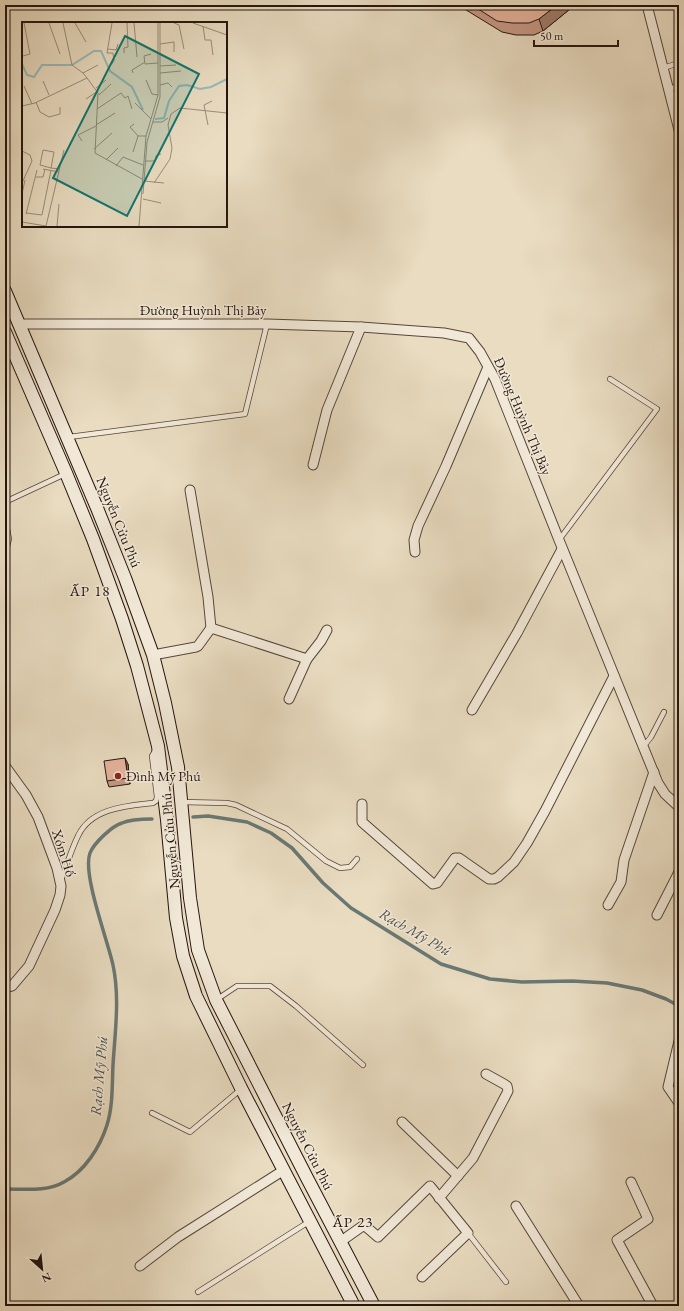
<svg xmlns="http://www.w3.org/2000/svg" width="684" height="1311" viewBox="0 0 684 1311" font-family="'EB Garamond',serif">
<style>
.lines{fill:none;stroke-linecap:round;stroke-linejoin:round}
.stream{stroke:#6a7874;stroke-width:3.5}
.service-casing{stroke:#56473b;stroke-width:6}
.minor-casing{stroke:#56473b;stroke-width:11}
.secondary-casing{stroke:#25150e;stroke-width:14}
.service{stroke:#f1e8d7;stroke-width:4.5}
.minor{stroke:#f1e8d7;stroke-width:9}
.secondary{stroke:#f1e8d7;stroke-width:12}
.wall{fill:#c59885;stroke:#25150e}
.shaded-wall{fill:#a07c6c;stroke:#25150e}
.building{fill:#e5b19b;stroke:#25150e}
.poi-dot{fill:#8f2418;stroke:#f1e8d7;stroke-width:1.5}
.labels{text-anchor:middle;stroke-width:3;stroke-linejoin:round;paint-order:stroke}
.street-label{font-size:14px;fill:#25150e;stroke:#f1e8d7}
.poi-label{font-size:14px;fill:#25150e;stroke:#f1e8d7;text-anchor:start}
.neighbourhood-label{font-size:15px;letter-spacing:1px;fill:#25150e;stroke:#f1e8d7}
.water-label{font-size:15px;font-style:italic;fill:#4d4f4a;stroke:#f1e8d7}
.inset-river{fill:none;stroke:#98bab8;stroke-width:2}
.inset-road{fill:none;stroke:#9b8c79;stroke-width:1}
.view{fill:#0f766e;fill-opacity:0.15;stroke:#0f766e;stroke-width:2}
.inset-edge{fill:none;stroke:#25150e;stroke-width:2}
</style>
<rect width="100%" height="100%" fill="#e9dcc1"/>
<filter id="stains"><feTurbulence type="fractalNoise" baseFrequency=".005" numOctaves="4"/><feColorMatrix values="0 0 0 0 .2 0 0 0 0 .09 0 0 0 0 .02 0 0 0 .5 -.17"/></filter>
<radialGradient id="worn" r=".72"><stop offset=".6" stop-color="#630" stop-opacity="0"/><stop offset="1" stop-color="#630" stop-opacity=".3"/></radialGradient>
<g class="lines">
<g class="stream">
<polyline points="193,817 208,816 247,822 271,833 292,848 323,883 351,908 441,964 490,979 522,982 572,981 607,983 642,990 666,999 679,1006"/>
<path d="M 5,1189 C 25,1189 47,1192 64,1182 C 85,1171 100,1147 107,1125 C 113,1106 112,1085 113,1065 C 115,1032 120,998 113,965 C 108,941 82,874 90,853 C 94,843 112,826 122,823 C 131,819 142,819 152,819"/>
</g>
<defs>
<g id="service">
<polyline points="663,68 679,63"/>
<polyline points="669,89 679,86"/>
<polyline points="69,437 245,414 267,324"/>
<polyline points="5,502 65,474"/>
<polyline points="5,518 9,539 5,554"/>
<polyline points="559,540 657,409 610,379"/>
<polyline points="643,747 651,737 664,712"/>
<polyline points="181,802 227,803 236,805 287,829 326,861 340,868 350,867 357,859"/>
<polyline points="675,804 679,797"/>
<path d="M 61,880 C 67,865 71,850 78,836 C 91,808 126,806 153,803 L 156,801 L 157,797 L 152,756 L 156,749"/>
<polyline points="216,1000 237,986 270,986 296,1006 363,1065"/>
<polyline points="152,1113 190,1132 240,1090"/>
<polyline points="468,1233 506,1282"/>
<polyline points="198,1292 310,1221"/>
</g>
<g id="minor">
<polyline points="647,5 679,130"/>
<polyline points="19,324 267,324 361,327 444,333 469,338 480,352 495,379 559,540 658,783 665,794 679,807"/>
<polyline points="313,465 327,410 361,327"/>
<polyline points="190,490 208,597 211,628"/>
<polyline points="415,552 414,540 418,526 446,466 488,367"/>
<polyline points="153,655 196,647 198,646 211,628 307,659 289,699"/>
<polyline points="307,659 321,641 327,630"/>
<polyline points="472,710 517,633 562,549"/>
<polyline points="5,766 26,795 38,817 57,868 61,886 60,895 55,910 29,966 12,986 5,988"/>
<polyline points="362,804 362,822 433,884 437,883 455,858 459,858 489,879 494,879 498,877 514,862 527,843 545,811 614,676"/>
<polyline points="608,905 621,882 624,860 654,772"/>
<polyline points="657,915 679,872"/>
<polyline points="679,1041 668,1087 679,1103"/>
<polyline points="402,1122 458,1176"/>
<polyline points="631,1182 648,1219 617,1240 653,1306"/>
<polyline points="439,1198 473,1158 508,1091 507,1086 504,1084 486,1074"/>
<polyline points="516,1206 579,1306"/>
<polyline points="340,1242 364,1225 378,1237 430,1186 468,1233 422,1277"/>
<polyline points="140,1266 178,1237 284,1170"/>
</g>
<g id="secondary">
<polyline points="5,291 97,508 125,578 153,655 165,703 178,767 190,898 198,950 216,1000 307,1178 374,1306"/>
<polyline points="5,332 66,473 93,539 122,619 137,666 158,746 167,820 176,918 183,956 196,996 241,1088 354,1306"/>
</g>
</defs>
<use href="#service" class="service-casing"/>
<use href="#minor" class="minor-casing"/>
<use href="#secondary" class="secondary-casing"/>
<use href="#service" class="service"/>
<use href="#minor" class="minor"/>
<use href="#secondary" class="secondary"/>
</g>
<g class="wall">
<polygon points="458,5 575,5 543,31 534,35 516,35 502,32"/>
<polygon points="128,764 130,784 109,787 107,781"/>
</g>
<g class="shaded-wall">
<polygon points="557,5 575,5 543,31 539,19"/>
<polygon points="125,758 128,764 130,784 128,778"/>
</g>
<g class="building">
<polygon points="472,5 557,5 539,19 529,23 512,23 497,21"/>
<polygon points="125,758 128,778 107,781 104,761"/>
</g>
<circle class="poi-dot" cx="118" cy="776" r="4"/>
<g class="labels">
<g class="street-label">
<text x="203" y="315">Đường Huỳnh Thị Bảy</text>
<text transform="translate(523 416) rotate(67)" y="5">Đường Huỳnh Thị Bảy</text>
<text transform="translate(119 522) rotate(68)" y="5">Nguyễn Cửu Phú</text>
<text transform="translate(170 841) rotate(-95)" y="5">Nguyễn Cửu Phú</text>
<text transform="translate(64 853) rotate(72)" y="5">Xóm Hố</text>
<text transform="translate(308 1146) rotate(63)" y="5">Nguyễn Cửu Phú</text>
</g>
<g class="poi-label">
<text x="126" y="781">Đình Mỹ Phú</text>
</g>
<g class="neighbourhood-label">
<text x="90" y="596">ẤP 18</text>
<text x="353" y="1227">ẤP 23</text>
</g>
<g class="water-label">
<text transform="translate(415 932) rotate(30)" y="5">Rạch Mỹ Phú</text>
<text transform="translate(99 1076) rotate(-85)" y="5">Rạch Mỹ Phú</text>
</g>
</g>
<g transform="translate(22 22)">
<rect width="205" height="205" fill="#e9dcc1"/>
<path class="inset-river" d="M 0,42 L 5,53 L 12,55 L 20,43 L 50,43 L 72,29 L 79,29 L 88,49 L 110,65 L 121,88M 133,97 L 142,96 L 147,79 L 157,64 L 165,63 L 178,67 L 189,65 L 205,57"/>
<path class="inset-road" d="M 27,1 L 38,32M 41,1 L 50,43 L 61,51M 53,1 L 64,20M 112,1 L 115,35M 152,1 L 157,3 L 162,27M 171,1 L 205,13M 181,4 L 183,18 L 189,18 L 191,33M 138,22 L 152,20 L 152,30M 86,27 L 94,28 L 96,22M 102,31 L 102,26 L 106,25 L 105,1M 129,32 L 122,34 L 123,42 L 136,41M 1,34 L 8,32 L 2,1M 88,44 L 92,39 L 91,31 L 85,31 L 90,1M 138,44 L 154,43M 111,51 L 110,48 L 123,40M 138,51 L 159,49M 65,56 L 61,51 L 76,43M 124,58 L 130,72 L 136,73M 21,59 L 27,73M 138,63 L 146,61 L 150,65M 2,64 L 10,82M 74,66 L 84,58M 77,73 L 89,62M 64,77 L 76,69M 14,80 L 18,90 L 27,95 L 38,92 L 38,85M 113,81 L 129,97M 0,84 L 13,81 L 65,56 L 76,71 L 73,131 L 120,157M 75,87 L 99,71 L 103,76 L 106,74 L 110,87M 131,100 L 140,100 L 146,96M 112,102 L 108,105 L 116,114 L 124,114M 74,103 L 93,91M 186,103 L 182,83 L 190,79M 60,119 L 56,113 L 74,104M 72,127 L 90,111M 0,129 L 8,133 L 10,139 L 0,161M 111,130 L 116,114M 84,138 L 96,126M 124,139 L 133,139 L 134,134 L 139,132M 94,144 L 101,135 L 121,143M 29,146 L 32,130 L 21,128 L 18,143 L 29,146 L 37,147M 21,147 L 37,150M 14,155 L 21,155 L 23,147M 122,159 L 142,161M 132,161 L 148,137 L 150,126 L 146,103 L 149,92 L 158,86 L 205,91M 0,172 L 3,158M 121,172 L 125,120 L 138,75 L 138,1M 121,177 L 139,181M 4,191 L 20,193 L 29,148M 4,192 L 15,148M 0,200 L 24,204M 24,204 L 42,128M 35,204 L 37,182M 117,204 L 124,114 L 136,73 L 136,1"/>
<path class="view" d="M 103,14 L 177,52 L 105,194 L 31,156 Z"/>
<rect width="205" height="205" class="inset-edge"/>
</g>
<rect width="684" height="1311" fill="none" stroke="#e9dcc1" stroke-width="20"/>
<rect x="6" y="6" width="672" height="1299" fill="none" stroke="#25150e" stroke-width="2"/>
<rect x="10" y="10" width="664" height="1291" fill="none" stroke="#25150e"/>
<g transform="translate(42 1269) rotate(153)" stroke="#f1e8d7" stroke-width="3" paint-order="stroke">
<path d="M0-3L7 15L0 10L-7 15Z" fill="#25150e"/>
<text y="-6" font-size="11" font-weight="bold" text-anchor="middle" fill="#25150e">N</text>
</g>
<path d="M534 40v6h84v-6" fill="none" stroke="#25150e" stroke-width="2"/>
<text x="540" y="40" font-size="12" fill="#25150e" stroke="#f1e8d7" stroke-width="3" paint-order="stroke">50 m</text>
<rect width="100%" height="100%" filter="url(#stains)"/>
<rect width="100%" height="100%" fill="url(#worn)"/>
</svg>
